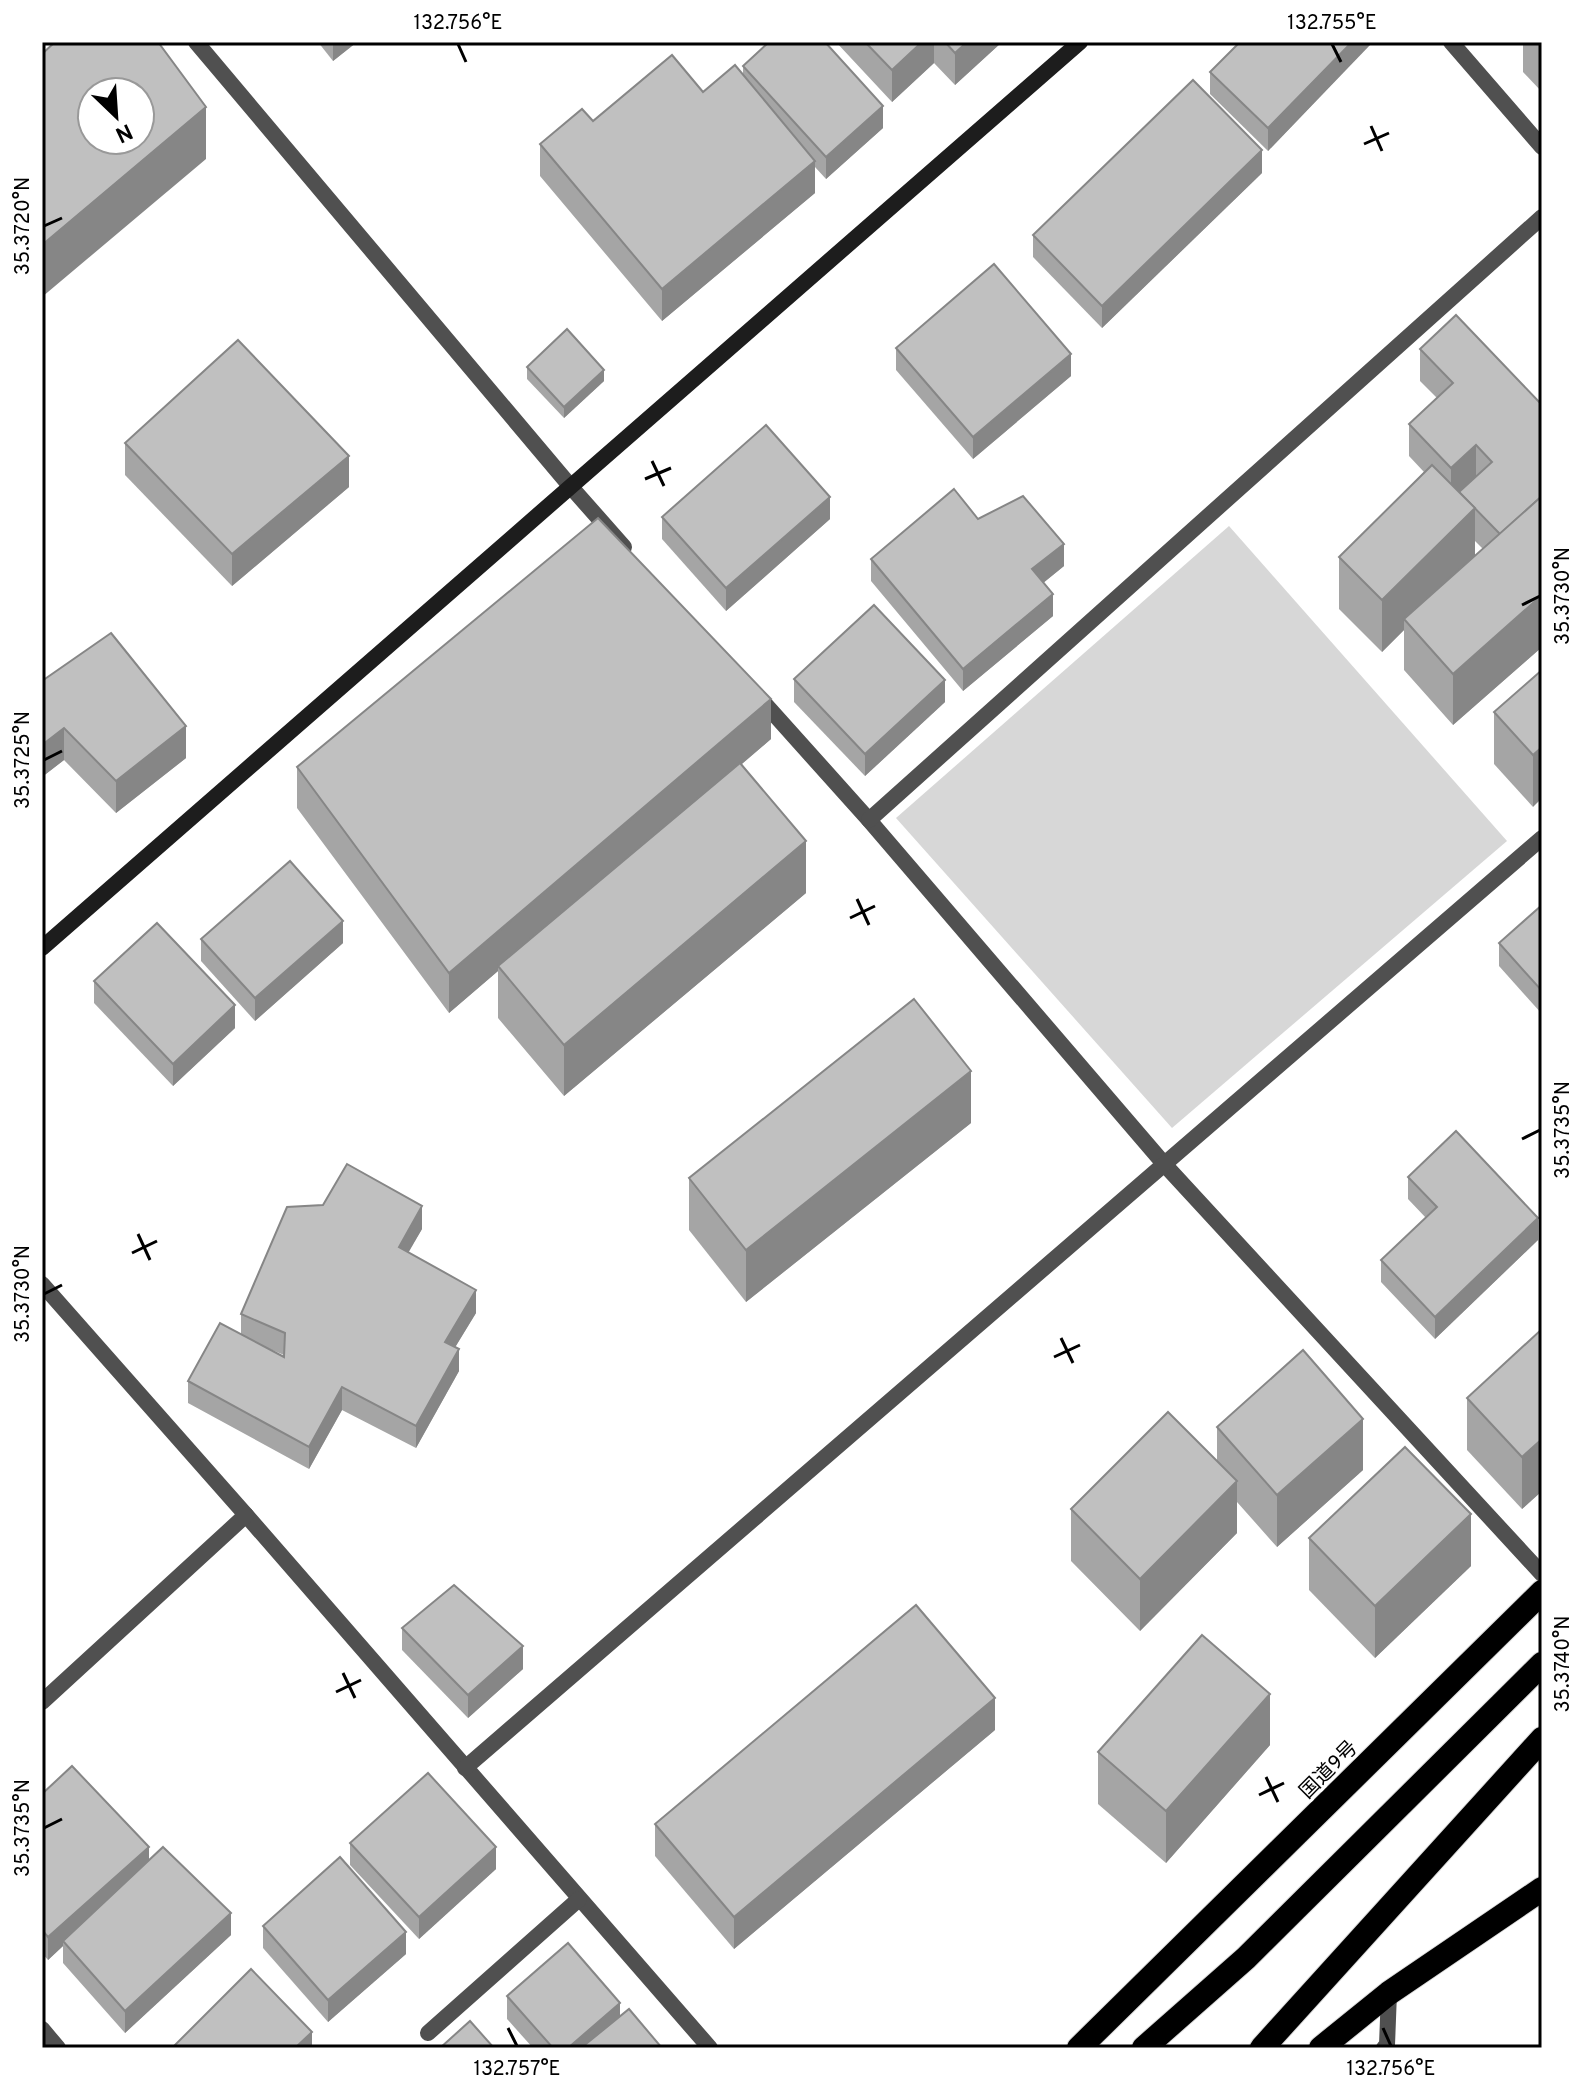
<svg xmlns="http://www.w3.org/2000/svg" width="1584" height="2090" viewBox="0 0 1584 2090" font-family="Overpass,'Noto Sans JP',sans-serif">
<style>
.green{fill:#d7d7d7}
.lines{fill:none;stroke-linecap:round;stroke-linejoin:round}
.highway-casing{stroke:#dbdbdb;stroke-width:26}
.street{stroke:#505050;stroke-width:16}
.secondary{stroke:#1d1d1d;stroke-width:16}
.highway{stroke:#000;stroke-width:24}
.wall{fill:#a5a5a5;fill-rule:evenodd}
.shaded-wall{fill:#868686}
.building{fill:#c0c0c0;stroke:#868686;stroke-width:2;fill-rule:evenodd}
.ticks{fill:none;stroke:#000;stroke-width:3}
.labels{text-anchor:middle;stroke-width:6;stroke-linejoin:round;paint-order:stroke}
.street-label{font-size:20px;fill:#000;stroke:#fff}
.neatline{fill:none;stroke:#000;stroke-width:3}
.ticks-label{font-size:20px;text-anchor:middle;fill:#000}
</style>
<rect width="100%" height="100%" fill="#fff"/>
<polygon class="green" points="1229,526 1507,841 1172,1128 896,818"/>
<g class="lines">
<defs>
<g id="highway">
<polyline points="1079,2048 1542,1592"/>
<polyline points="1144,2048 1246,1958 1542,1664"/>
<polyline points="1262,2048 1542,1739"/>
<polyline points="1321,2048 1389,1993 1542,1889"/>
</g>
</defs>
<use href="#highway" class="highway-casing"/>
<g class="street">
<polyline points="196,42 571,487 624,547"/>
<polyline points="1451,42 1542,147"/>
<polyline points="757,695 869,820 1165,1165 1542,1574"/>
<polyline points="869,820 1542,217"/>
<polyline points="42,1284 246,1515 710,2048"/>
<polyline points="42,1702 246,1515"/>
<polyline points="465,1768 1542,838"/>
<polyline points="42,2029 58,2048"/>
<polyline points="428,2033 579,1899"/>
<polyline points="1384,2048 1387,2045 1389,1993"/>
</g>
<polyline class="secondary" points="42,948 1080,42"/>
<use href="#highway" class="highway"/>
</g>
<g class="wall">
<polygon points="318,42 357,42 333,61"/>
<polygon points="836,42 1002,42 955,85 934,63 892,102"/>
<polygon points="1372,42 1268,151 1210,94 1210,72"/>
<polygon points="1523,42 1542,42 1542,92 1523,72"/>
<polygon points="743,66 883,128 826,179 815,167 815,193 662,321 540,176 540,144 593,121 703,92 743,76"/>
<polygon points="1262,173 1102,328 1033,257 1033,235"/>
<polygon points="896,348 1071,376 973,459 896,370"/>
<path d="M 1420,349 L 1542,405 L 1542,647 L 1453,725 L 1404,670 L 1404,630 L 1382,652 L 1339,609 L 1339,557 L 1424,472 L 1409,456 L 1409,424 L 1437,398 L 1420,381 ZM 1475,541 L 1483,549 L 1475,556 Z"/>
<polygon points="527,367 604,381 564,418 527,379"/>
<polygon points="125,443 349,487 232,586 125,475"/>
<polygon points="662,517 830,519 726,611 662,539"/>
<polygon points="978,519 1064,566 1043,583 1053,616 963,691 871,581 871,559"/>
<polygon points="1542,670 1533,807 1494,764 1494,712"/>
<polygon points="794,679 945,702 865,776 794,702"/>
<polygon points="42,681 186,758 116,813 64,760 42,777"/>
<polygon points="771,739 742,764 806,893 564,1096 498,1018 498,971 449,1013 297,808 297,767"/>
<polygon points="1542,905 1542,1014 1499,966 1499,943"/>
<polygon points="201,939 343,943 255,1021 201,961"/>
<polygon points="94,981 235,1028 173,1086 94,1003"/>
<polygon points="971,1123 746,1302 689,1230 689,1178"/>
<polygon points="1408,1177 1538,1240 1435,1339 1381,1282 1381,1260 1426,1218 1408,1199"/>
<path d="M 422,1229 L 408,1252 L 476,1313 L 455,1347 L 459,1371 L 416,1448 L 342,1410 L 309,1469 L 188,1403 L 188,1381 L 241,1334 L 241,1314 ZM 265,1347 L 284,1355 L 284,1357 Z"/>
<polygon points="1542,1329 1542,1491 1522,1509 1467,1450 1467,1398"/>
<polygon points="1217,1427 1363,1470 1277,1547 1237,1502 1237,1533 1140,1631 1071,1561 1071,1509 1217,1461"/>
<polygon points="1309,1538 1471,1566 1375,1658 1309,1590"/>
<polygon points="402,1628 523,1669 468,1718 402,1650"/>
<polygon points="995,1730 734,1949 655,1856 655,1824"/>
<polygon points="1270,1745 1166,1863 1098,1804 1098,1752"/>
<polygon points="42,1794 149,1860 231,1935 125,2033 63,1963 63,1946 48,1960 42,1953"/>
<polygon points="350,1843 496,1869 419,1939 350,1865"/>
<polygon points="263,1926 406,1954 328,2022 263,1948"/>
<polygon points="507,1996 620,2016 662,2048 533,2048 507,2019"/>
</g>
<g class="shaded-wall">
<polygon points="333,42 357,42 333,61"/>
<polygon points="922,42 934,42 934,63 892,102 892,70"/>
<polygon points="967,42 1002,42 955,85 955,53"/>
<polygon points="1352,42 1372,42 1372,43 1268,151 1268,128"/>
<polygon points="883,106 883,128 826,179 826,157"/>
<polygon points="206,107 206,159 42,297 42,245"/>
<polygon points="1262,150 1262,173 1102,328 1102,306"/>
<polygon points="815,161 815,193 662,321 662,289"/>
<polygon points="1071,354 1071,376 973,459 973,437"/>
<polygon points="604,370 604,381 564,418 564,407"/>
<polygon points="1476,445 1476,477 1451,500 1451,468"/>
<polygon points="349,456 349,487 232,586 232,554"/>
<polygon points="830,497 830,519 726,611 726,588"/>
<polygon points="1475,508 1475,560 1404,619 1404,630 1382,652 1382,600"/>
<polygon points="1064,544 1064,566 1032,592 1032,569"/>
<polygon points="1053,594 1053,616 963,691 963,669"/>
<polygon points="1542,595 1542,647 1453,725 1453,674"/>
<polygon points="945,680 945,702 865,776 865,754"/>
<polygon points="771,699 771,739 501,969 498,966 498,971 449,1013 449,973"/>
<polygon points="186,726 186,758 116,813 116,781"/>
<polygon points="64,728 64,760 42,777 42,745"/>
<polygon points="1542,747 1542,798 1533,807 1533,755"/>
<polygon points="806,841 806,893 564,1096 564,1045"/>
<polygon points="343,921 343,943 255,1021 255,998"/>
<polygon points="235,1005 235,1028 173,1086 173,1064"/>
<polygon points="971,1071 971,1123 746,1302 746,1250"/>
<polygon points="422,1206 422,1229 399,1269 399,1247"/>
<polygon points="1538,1218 1538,1240 1435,1339 1435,1317"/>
<polygon points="476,1290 476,1313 445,1364 445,1342"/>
<polygon points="459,1349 459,1371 416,1448 416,1426"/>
<polygon points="342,1387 342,1410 309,1469 309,1447"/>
<polygon points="1363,1419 1363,1470 1277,1547 1277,1495"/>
<polygon points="1542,1439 1542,1491 1522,1509 1522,1457"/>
<polygon points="1237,1481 1237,1533 1140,1631 1140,1579"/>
<polygon points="1471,1514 1471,1566 1375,1658 1375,1606"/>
<polygon points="523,1646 523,1669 468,1718 468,1695"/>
<polygon points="1270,1694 1270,1745 1166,1863 1166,1811"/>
<polygon points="995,1698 995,1730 734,1949 734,1917"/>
<polygon points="149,1847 149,1869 63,1941 63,1946 48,1960 48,1937"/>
<polygon points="496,1847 496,1869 419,1939 419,1917"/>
<polygon points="231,1913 231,1935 125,2033 125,2011"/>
<polygon points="406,1932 406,1954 328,2022 328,2000"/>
<polygon points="620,2003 620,2025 593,2048 568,2048"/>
<polygon points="312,2032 312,2048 295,2048"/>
</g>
<g class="building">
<path d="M 55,42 L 158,42 L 206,107 L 42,245 L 42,54 ZM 92,92 L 140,92 L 140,140 L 92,140 Z"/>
<polygon points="769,42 825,42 883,106 826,157 743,66"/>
<polygon points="865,42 922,42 892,70"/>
<polygon points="945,42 967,42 955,53"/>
<polygon points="1240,42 1352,42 1268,128 1210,72"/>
<polygon points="672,55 703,92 735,65 815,161 662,289 540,144 582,109 593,121"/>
<polygon points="1193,80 1262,150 1102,306 1033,235"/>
<polygon points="994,264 1071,354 973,437 896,348"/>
<polygon points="1456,315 1542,405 1542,496 1500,534 1459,492 1492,462 1476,445 1451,468 1409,424 1453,383 1420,349"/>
<polygon points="567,329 604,370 564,407 527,367"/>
<polygon points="238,340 349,456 232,554 125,443"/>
<polygon points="766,425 830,497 726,588 662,517"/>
<polygon points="1432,465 1475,508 1382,600 1339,557"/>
<polygon points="954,489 978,519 1023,496 1064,544 1032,569 1053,594 963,669 871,559"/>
<polygon points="1542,496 1542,595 1453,674 1404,619"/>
<polygon points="598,518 771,699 449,973 297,767"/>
<polygon points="874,605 945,680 865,754 794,679"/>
<polygon points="111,633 186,726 116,781 64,728 42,745 42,681"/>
<polygon points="1542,670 1542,747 1533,755 1494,712"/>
<polygon points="740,763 806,841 564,1045 498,966"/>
<polygon points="290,861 343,921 255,998 201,939"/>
<polygon points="1542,905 1542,991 1499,943"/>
<polygon points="157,923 235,1005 173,1064 94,981"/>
<polygon points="914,999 971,1071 746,1250 689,1178"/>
<polygon points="1456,1131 1538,1218 1435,1317 1381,1260 1437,1207 1408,1177"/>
<polygon points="347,1164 422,1206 399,1247 476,1290 445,1342 459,1349 416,1426 342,1387 309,1447 188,1381 220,1323 284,1357 285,1333 241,1314 287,1207 323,1205"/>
<polygon points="1542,1329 1542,1439 1522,1457 1467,1398"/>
<polygon points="1303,1350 1363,1419 1277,1495 1217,1427"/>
<polygon points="1168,1412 1237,1481 1140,1579 1071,1509"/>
<polygon points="1405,1447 1471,1514 1375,1606 1309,1538"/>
<polygon points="454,1585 523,1646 468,1695 402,1628"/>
<polygon points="916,1605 995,1698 734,1917 655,1824"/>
<polygon points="1202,1635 1270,1694 1166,1811 1098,1752"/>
<polygon points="72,1766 149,1847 48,1937 42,1930 42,1794"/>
<polygon points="428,1773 496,1847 419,1917 350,1843"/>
<polygon points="163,1847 231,1913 125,2011 63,1941"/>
<polygon points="340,1857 406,1932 328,2000 263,1926"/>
<polygon points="568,1943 620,2003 568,2048 553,2048 507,1996"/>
<polygon points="251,1969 312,2032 295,2048 172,2048"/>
<polygon points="629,2009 662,2048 581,2048"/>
<polygon points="470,2021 494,2048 440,2048"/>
</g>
<path class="ticks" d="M 458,44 L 466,62M 1332,44 L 1341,62M 1371,126 L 1382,151M 1364,144 L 1389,133M 44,226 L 62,218M 652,461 L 664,486M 645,479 L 671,468M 1522,605 L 1540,596M 44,760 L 62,751M 857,899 L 869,925M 850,918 L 875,906M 1522,1139 L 1540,1130M 138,1234 L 150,1260M 132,1253 L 157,1241M 44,1294 L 62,1285M 1061,1338 L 1073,1363M 1054,1357 L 1080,1345M 343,1673 L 355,1698M 1522,1673 L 1540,1664M 336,1692 L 361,1680M 1266,1777 L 1278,1802M 1259,1795 L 1284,1783M 44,1828 L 62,1819M 508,2028 L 517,2046M 1383,2028 L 1391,2046"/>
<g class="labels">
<g class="street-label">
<text transform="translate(1328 1769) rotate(-45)" y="7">国道9号</text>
</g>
</g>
<rect width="1584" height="2090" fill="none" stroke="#ffffff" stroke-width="88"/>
<g transform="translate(116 116) rotate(155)"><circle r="38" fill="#ffffff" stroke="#999999" stroke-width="2"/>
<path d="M0-6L14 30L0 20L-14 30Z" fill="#000000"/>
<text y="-12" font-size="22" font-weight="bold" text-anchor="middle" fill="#000000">N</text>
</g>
<rect x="44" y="44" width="1496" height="2002" class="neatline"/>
<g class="ticks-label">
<text x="458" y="29">132.756°E</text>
<text x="1332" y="29">132.755°E</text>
<text transform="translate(22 226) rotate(-90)" y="7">35.3720°N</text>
<text transform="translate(1562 596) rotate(-90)" y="7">35.3730°N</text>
<text transform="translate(22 760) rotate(-90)" y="7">35.3725°N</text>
<text transform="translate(1562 1130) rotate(-90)" y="7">35.3735°N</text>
<text transform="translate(22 1294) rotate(-90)" y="7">35.3730°N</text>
<text transform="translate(1562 1664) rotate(-90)" y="7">35.3740°N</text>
<text transform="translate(22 1828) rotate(-90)" y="7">35.3735°N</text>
<text x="517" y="2075">132.757°E</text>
<text x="1391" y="2075">132.756°E</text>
</g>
</svg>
